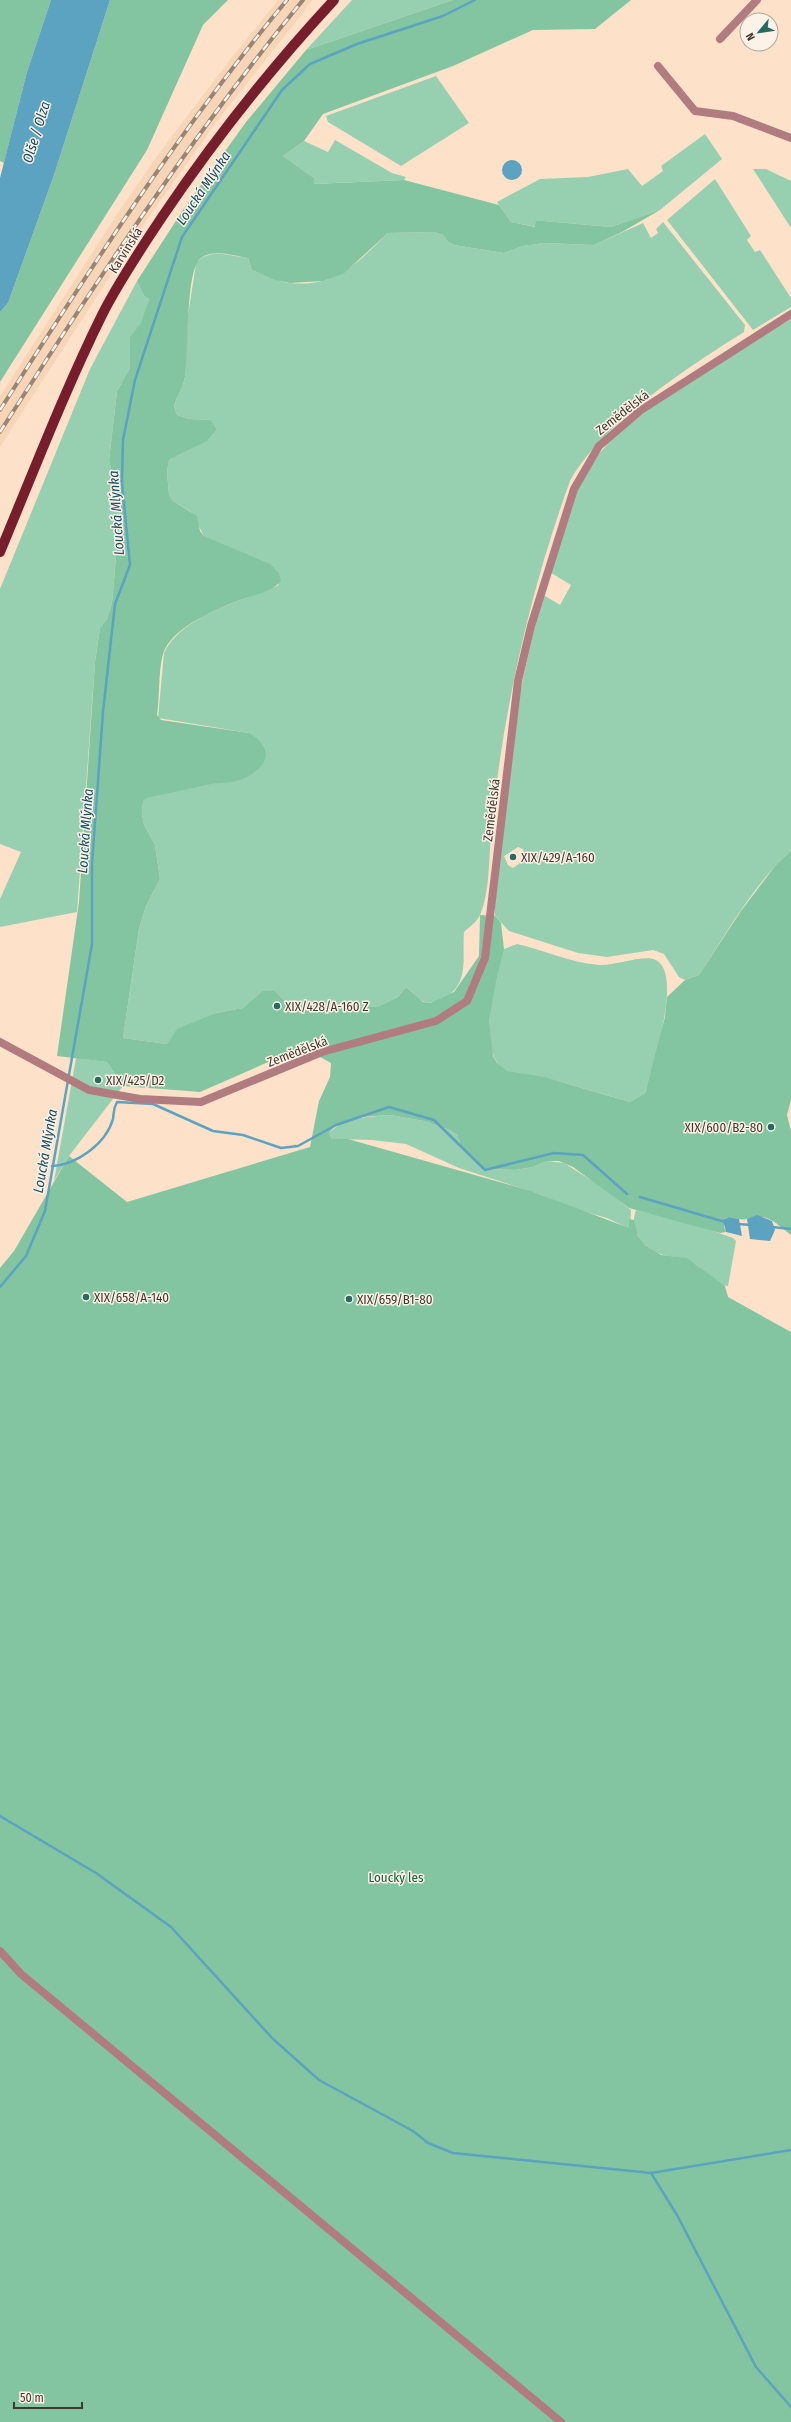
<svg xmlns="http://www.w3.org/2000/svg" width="791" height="2422" viewBox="0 0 791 2422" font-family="'Fira Sans Condensed',sans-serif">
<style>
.built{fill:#f7d6b8}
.green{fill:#97d0b0;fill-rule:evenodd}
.forest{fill:#83c5a1}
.water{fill:#5ba3c1}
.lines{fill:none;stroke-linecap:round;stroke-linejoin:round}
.stream{stroke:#5ba3c1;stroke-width:2.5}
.minor{stroke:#b07c7f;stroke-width:8}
.primary{stroke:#771e2d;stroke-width:10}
.rail-casing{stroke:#988575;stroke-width:4}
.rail{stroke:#fdf2e8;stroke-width:2.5;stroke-dasharray:8;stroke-linecap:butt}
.poi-dot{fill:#256b60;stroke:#fdf2e8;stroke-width:1.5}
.labels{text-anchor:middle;stroke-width:3;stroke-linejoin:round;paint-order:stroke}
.street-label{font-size:13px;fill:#42372d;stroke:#fdf2e8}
.poi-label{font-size:13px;fill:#42372d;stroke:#fdf2e8;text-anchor:start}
.park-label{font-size:13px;fill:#11603f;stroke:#fdf2e8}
.water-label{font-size:14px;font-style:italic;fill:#124d63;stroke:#fdf2e8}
</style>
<rect width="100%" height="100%" fill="#fde2c9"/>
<polygon class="built" points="278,0 313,0 215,124 143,225 0,447 0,396 119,211 157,156 229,61"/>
<g class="green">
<polygon points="352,0 453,0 306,50"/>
<polygon points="436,76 469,123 401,166 328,122 326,116"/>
<polygon points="705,134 722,159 660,210 611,227 544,221 536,221 536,227 511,222 497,202 540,179 588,177 628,169 642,186 663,171 661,166"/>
<polygon points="335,140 392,173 406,177 404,180 313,184 314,178 283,156 304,141 328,152"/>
<polygon points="753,169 766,169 791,181 791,228"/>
<polygon points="715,179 751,236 747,240 755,252 760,250 791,298 791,307 753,330 667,220"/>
<path d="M 663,222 L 745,325 L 744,332 C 687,368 603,422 570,481 C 529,594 503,712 491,831 C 489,856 490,893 480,915 C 477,922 469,927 464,932 C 462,959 470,984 443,999 C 438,1002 431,1004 425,1002 C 418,1000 412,991 406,987 L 398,997 L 377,1007 L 298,1006 L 285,1001 L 275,991 L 262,991 L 243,1008 L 216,1013 L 167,1044 L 123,1038 L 139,929 L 146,906 L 160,879 L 155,845 L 144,825 L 142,814 L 143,801 L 146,798 L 208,784 L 239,780 L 249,733 L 158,718 L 164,653 C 183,614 242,602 279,585 L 228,547 L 204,536 L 191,512 L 173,501 L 169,495 L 167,472 L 169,460 L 193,448 L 217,429 L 211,420 L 189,419 L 177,415 L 174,406 L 185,378 L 188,315 L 196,264 C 207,247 231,256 248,258 L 252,270 C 264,274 278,282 290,283 C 336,288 358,262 388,233 L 434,232 L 443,235 L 448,242 L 454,245 L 504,253 L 523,246 L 544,243 L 594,245 L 643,223 L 651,238 L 658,233 L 656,229 Z"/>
<polygon points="137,281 144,296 149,299 130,368 117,391 109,460 120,511 112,603 107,619 100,628 95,662 77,912 0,927 0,899 21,852 0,844 0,589 90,369"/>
<path d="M 791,319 L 791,850 C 753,885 727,933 699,975 L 685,980 L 679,977 L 664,954 L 653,950 L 607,957 L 578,953 L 509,931 L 495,916 L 495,892 L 516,710 L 542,594 L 560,605 L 571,585 L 548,571 C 561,535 570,493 593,462 C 634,404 730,356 791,319 ZM 518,847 L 523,849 L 524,860 L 513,868 L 508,865 L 504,856 Z"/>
<path d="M 517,944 C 544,950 571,963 599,965 C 615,966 644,954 656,960 C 684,975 651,1069 645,1093 L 630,1102 C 602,1094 574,1085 545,1078 C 534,1075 516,1076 506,1071 C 475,1053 494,976 504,949 Z"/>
<polygon points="76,1058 107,1062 123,1086 69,1156 54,1181"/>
<path d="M 390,1115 L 424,1121 L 450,1130 L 457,1135 L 463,1151 L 485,1169 L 515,1170 L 533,1167 L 547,1161 L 564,1163 L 602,1187 L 631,1210 L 630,1229 L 607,1218 L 578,1210 L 542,1195 L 459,1168 L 406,1144 L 372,1140 L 332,1139 L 329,1133 C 344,1117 369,1117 390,1115 Z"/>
<path d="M 636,1210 L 696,1225 L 733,1238 L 736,1241 L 728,1286 C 715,1286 703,1268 692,1262 C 682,1255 671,1258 660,1254 C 642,1248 629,1228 636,1210 Z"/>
</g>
<g class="forest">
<polygon points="0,0 51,0 27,72 4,163 0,161"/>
<polygon points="110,0 228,0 203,25 147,150 0,382 0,312 8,303 54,175"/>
<path d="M 453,0 L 631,0 L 595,29 L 533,30 L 453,66 L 323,114 L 304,141 L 283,156 L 314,178 L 314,184 L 404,180 L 499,205 L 511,222 L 535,227 L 536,221 L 544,221 L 611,227 L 660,210 L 622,232 L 594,245 L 544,243 L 523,246 L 504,253 L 454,245 L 448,242 L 443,235 L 434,232 L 388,233 L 343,274 L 323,281 L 290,283 L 275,280 L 252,270 L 248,258 C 235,256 211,248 200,259 C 185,273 189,355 185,377 C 183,386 177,397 174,406 L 177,415 L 189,419 L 211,420 L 217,429 L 207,441 L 169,460 L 167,472 L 169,495 L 173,501 L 197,516 L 200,531 L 204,536 L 270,564 L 279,573 L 281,581 C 273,591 255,595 243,599 C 219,608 171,627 163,654 C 158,673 160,695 157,715 L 161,720 L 249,733 C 277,750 267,769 240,780 C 230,784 217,782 207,785 C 187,789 167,794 147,798 L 143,801 L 142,814 L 144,825 L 155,845 L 160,879 L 146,906 L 139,929 L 123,1038 L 167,1044 L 177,1029 L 216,1013 L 243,1008 L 262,991 L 275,991 L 285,1001 L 298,1006 L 377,1007 L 398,997 L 406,987 L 423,1002 L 431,1003 L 454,992 L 479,956 L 480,915 L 495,916 L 501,923 L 504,949 L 496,981 L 489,1021 L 493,1056 L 497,1063 L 507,1071 L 544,1077 L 630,1102 L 645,1093 L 665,1017 L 667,997 L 685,980 L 699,975 L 741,911 L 775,866 L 791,850 L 791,1100 L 787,1115 L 791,1131 L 791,1235 C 775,1223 767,1212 747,1219 C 741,1221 732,1216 726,1218 L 724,1227 L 726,1232 L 720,1233 L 629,1208 L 573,1167 L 559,1161 L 547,1161 L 533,1167 L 515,1170 L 485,1169 L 463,1151 L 457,1135 L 450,1130 L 424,1121 L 390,1115 L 360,1117 L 334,1127 L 329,1133 L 332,1139 L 348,1139 L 531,1191 L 629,1228 L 629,1219 L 634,1220 L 638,1236 L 646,1246 L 661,1255 L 687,1258 L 725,1286 L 728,1297 L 791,1332 L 791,2422 L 0,2422 L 0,1268 L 14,1251 L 69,1156 L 127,1202 L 310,1147 L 319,1101 L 330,1077 L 331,1063 L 307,1050 L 266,1063 L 200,1092 L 123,1086 L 107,1062 L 57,1056 L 79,902 L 95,662 L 100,628 L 107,619 L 112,603 L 120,511 L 109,460 L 117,391 L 130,368 L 130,337 L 141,323 L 149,299 L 144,296 L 137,281 L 183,210 L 246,122 L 306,50 Z"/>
</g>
<g class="water">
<polygon points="51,0 110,0 54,175 8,303 0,312 0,178 27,72"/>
<circle cx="512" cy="170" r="10"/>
<polygon points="757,1215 772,1221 775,1230 770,1241 750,1239 747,1219"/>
<polygon points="729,1217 739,1219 742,1236 726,1232 723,1220"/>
</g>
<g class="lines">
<g class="stream">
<path d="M 52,1166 C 76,1165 106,1144 113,1119 C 114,1112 113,1109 117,1102 L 153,1104 L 213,1131 L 243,1135 L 281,1148 L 298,1146 L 336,1125 L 389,1107 L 434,1120 L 485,1170 L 554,1153 L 583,1155 L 627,1194"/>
<polyline points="640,1197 725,1222"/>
<polyline points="738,1224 751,1225"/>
<polyline points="772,1227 791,1229"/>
<polyline points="0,1287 26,1256 45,1211 92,944 92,864 103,712 115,604 130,565 122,483 123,440 135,380 182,237 282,90 310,64 357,44 443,16 475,0"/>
<polyline points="0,1816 96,1873 171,1927 272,2038 319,2080 413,2131 428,2143 453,2153 651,2173 677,2215 756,2367 791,2407"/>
<polyline points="651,2173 791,2150"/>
</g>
<g class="minor">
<polyline points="720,39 757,0"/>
<polyline points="658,66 695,111 733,116 791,138"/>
<polyline points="0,1042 89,1090 140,1099 201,1102 322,1052 436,1021 467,1001 485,958 518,681 531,626 574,489 599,446 641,410 791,314"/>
<polyline points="0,1951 21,1974 561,2422"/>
</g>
<path class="primary" d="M 0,552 C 33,473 64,392 102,315 C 119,281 141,249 162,217 C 214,140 271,68 334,0"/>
<defs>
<g id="rail">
<path d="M 0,410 C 90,269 180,129 287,0"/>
<path d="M 0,432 C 96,282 190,138 303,0"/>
</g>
</defs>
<use href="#rail" class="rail-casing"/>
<use href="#rail" class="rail"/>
</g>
<g class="poi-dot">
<circle cx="513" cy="857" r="4"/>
<circle cx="277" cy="1006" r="4"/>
<circle cx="98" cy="1080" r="4"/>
<circle cx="771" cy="1127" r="4"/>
<circle cx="86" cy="1297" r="4"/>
<circle cx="349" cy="1299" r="4"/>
</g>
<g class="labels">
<g class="street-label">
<text transform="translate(125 250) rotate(-58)" y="5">Karvinská</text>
<text transform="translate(622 412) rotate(-38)" y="5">Zemědělská</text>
<text transform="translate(491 810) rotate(-83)" y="5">Zemědělská</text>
<text transform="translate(297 1051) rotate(-21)" y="5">Zemědělská</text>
</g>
<g class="poi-label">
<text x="521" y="862">XIX/429/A-160</text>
<text x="285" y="1011">XIX/428/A-160 Z</text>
<text x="106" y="1085">XIX/425/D2</text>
<text x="763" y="1132" text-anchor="end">XIX/600/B2-80</text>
<text x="94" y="1302">XIX/658/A-140</text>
<text x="357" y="1304">XIX/659/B1-80</text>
</g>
<g class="park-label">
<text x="396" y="1882">Loucký les</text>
</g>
<g class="water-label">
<text transform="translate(36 132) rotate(-73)" y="5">Olše / Olza</text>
<text transform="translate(203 188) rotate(-56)" y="5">Loucká Mlýnka</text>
<text transform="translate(116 513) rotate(-94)" y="5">Loucká Mlýnka</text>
<text transform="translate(85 831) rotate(-86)" y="5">Loucká Mlýnka</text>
<text transform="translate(45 1151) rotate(-80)" y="5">Loucká Mlýnka</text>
</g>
</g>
<g transform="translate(759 32) rotate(241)"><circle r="19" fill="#fdf2e8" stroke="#b2a79d"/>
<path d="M0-3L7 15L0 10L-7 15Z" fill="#256b60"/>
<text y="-6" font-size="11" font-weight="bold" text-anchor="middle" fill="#42372d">N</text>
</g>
<path d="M14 2402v6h68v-6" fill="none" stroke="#42372d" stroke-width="2"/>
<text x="20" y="2402" font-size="12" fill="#42372d" stroke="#fdf2e8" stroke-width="3" paint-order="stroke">50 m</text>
</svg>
